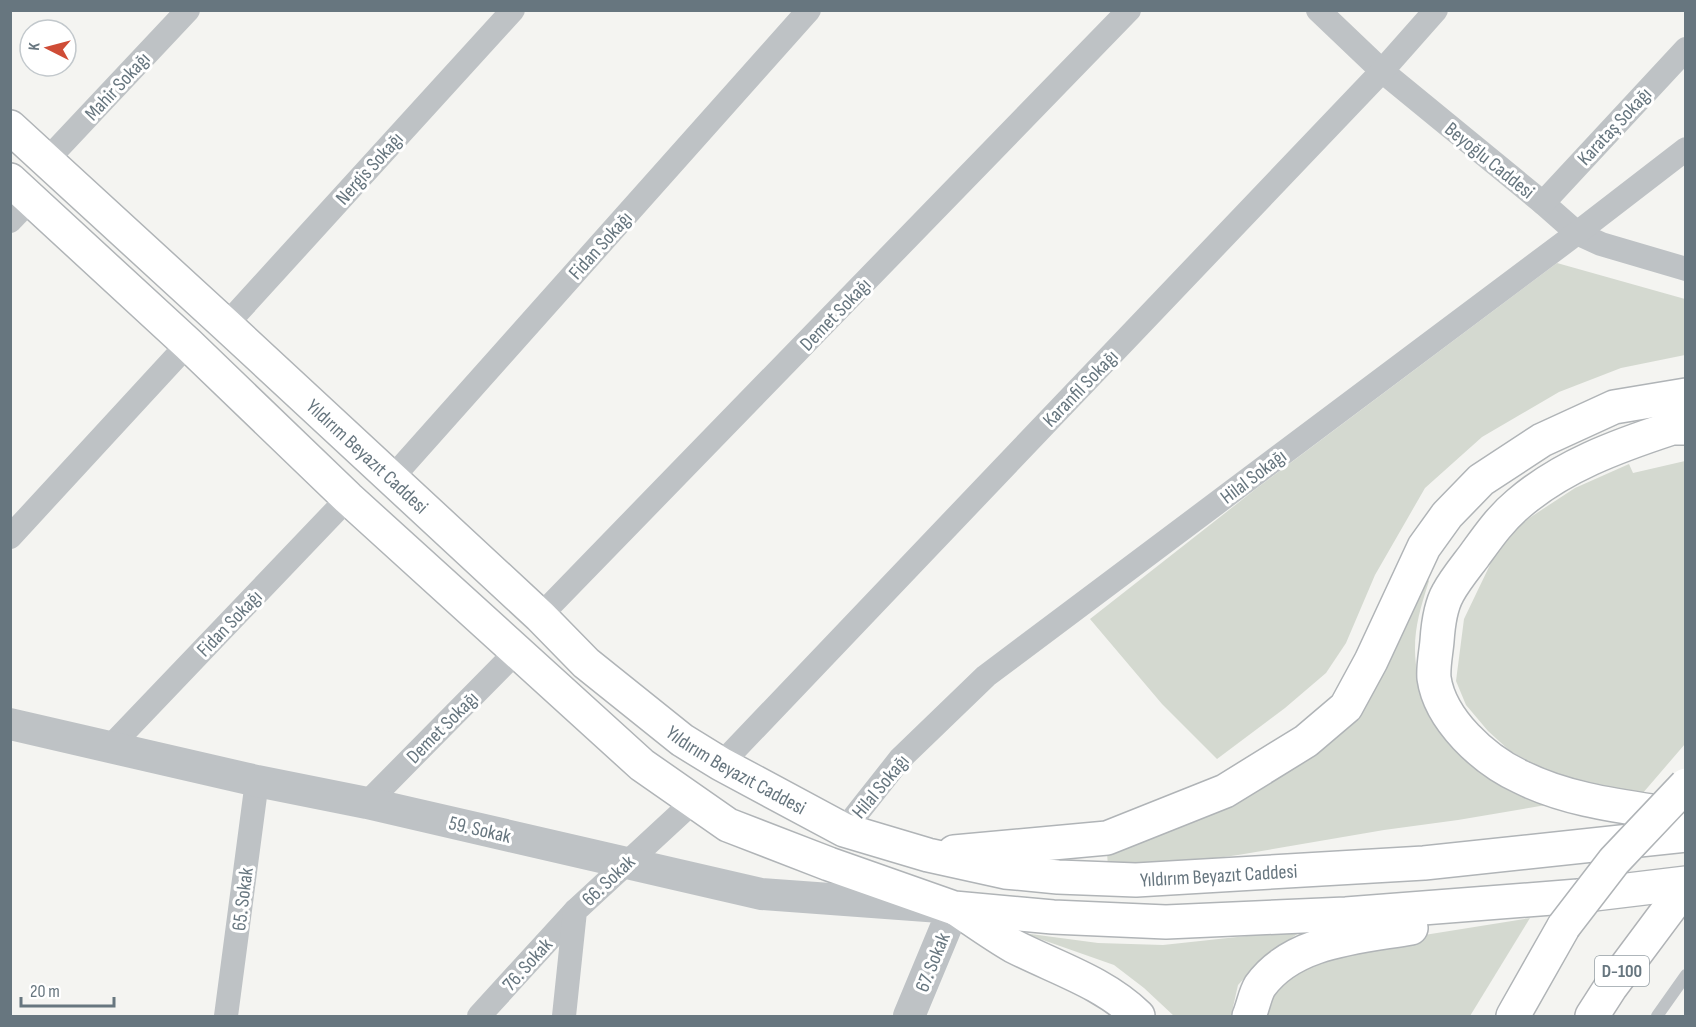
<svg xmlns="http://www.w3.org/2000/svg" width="1696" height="1027" viewBox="0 0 1696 1027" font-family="'Sofia Sans Condensed',sans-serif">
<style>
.green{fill:#d4d9d0}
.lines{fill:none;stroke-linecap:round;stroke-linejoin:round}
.primary-casing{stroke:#b0b4b7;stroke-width:36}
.trunk-casing{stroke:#b0b3b6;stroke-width:36}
.service{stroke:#bec2c5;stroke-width:12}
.minor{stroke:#bec2c5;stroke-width:24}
.tertiary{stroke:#bec2c5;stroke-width:32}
.primary{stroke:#fff;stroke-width:33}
.trunk{stroke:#fff;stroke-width:33}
.primary-bridge-casing{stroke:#b0b4b7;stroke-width:36;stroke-linecap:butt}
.primary-bridge{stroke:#fff;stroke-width:33}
.labels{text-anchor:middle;stroke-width:6;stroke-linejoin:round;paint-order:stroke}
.shield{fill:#fff;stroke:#959fa5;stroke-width:1.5}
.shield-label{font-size:18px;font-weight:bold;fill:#67767f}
.street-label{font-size:20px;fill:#67767f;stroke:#fff}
</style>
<rect width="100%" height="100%" fill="#f4f4f1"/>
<g class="green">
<polygon points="1557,263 1685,299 1685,355 1621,368 1559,392 1482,437 1425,488 1375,575 1346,643 1326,673 1285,708 1217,759 1162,704 1090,619 1257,488"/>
<polygon points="1685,461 1685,744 1636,801 1568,779 1539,767 1510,751 1488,731 1466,705 1456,681 1464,619 1499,546 1520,524 1575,488 1629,464 1633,473"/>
<path d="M 1424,575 L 1429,581 C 1416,621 1410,645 1420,686 L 1552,804 L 1458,820 L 1384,830 L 1238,855 L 1174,864 L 1108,867 L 1107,853 L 1264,783 L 1302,764 L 1325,745 L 1345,724 L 1391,658 Z"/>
<polygon points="1530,918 1470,1016 1263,1016 1274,990 1300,963 1343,948"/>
<polygon points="1303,930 1263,958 1238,985 1231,1016 1174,1016 1144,988 1114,965 1023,933 1098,943 1163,945"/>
</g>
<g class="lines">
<defs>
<g id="primary">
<path id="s1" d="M 10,127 L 226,325 L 540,616 L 586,663 L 682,740 L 721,764 L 844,830 L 928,855 L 1005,872 L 1058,877 L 1136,880 L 1424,863 L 1686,835"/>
<polyline points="10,180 188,344 348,498 642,765 728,825 829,864 954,908 1053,917 1166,922 1346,914 1578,896 1686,883"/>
<path d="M 1684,816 C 1629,807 1571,802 1521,777 C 1484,760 1440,720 1434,678 C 1433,666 1436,653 1437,641 C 1438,626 1440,607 1448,593 C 1455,580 1465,568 1474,556 C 1487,538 1500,519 1518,504 C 1562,466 1617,446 1672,428 L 1686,428"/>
<polyline points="954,852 1107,838 1225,791 1306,741 1346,707 1371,661 1424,547 1447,515 1481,480 1542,440 1614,407 1686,395"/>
<path d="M 958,910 C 976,922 994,935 1013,946 C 1056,968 1103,982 1138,1016"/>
<path d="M 1249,1016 C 1253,1007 1255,994 1260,986 C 1293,940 1360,937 1411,928"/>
<polyline points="1513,1016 1564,926"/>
</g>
<polyline id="trunk" points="1592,1016 1610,988 1686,886"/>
</defs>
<use href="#primary" class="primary-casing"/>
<use href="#trunk" class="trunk-casing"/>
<polyline class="service" points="1657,1016 1686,975"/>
<g class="minor">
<polyline points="1318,10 1382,71 1543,203 1577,233 1601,244 1686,269"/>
<polyline points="46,161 188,10"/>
<polyline points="1543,203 1686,49"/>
<polyline points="10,221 31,199"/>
<polyline points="226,325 513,10"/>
<polyline points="391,479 809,10"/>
<polyline points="10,537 188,344"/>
<polyline points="540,616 1129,10"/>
<polyline points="110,747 348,498"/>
<polyline points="721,764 1382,71 1436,10"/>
<polyline points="367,803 517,651"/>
<polyline points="844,830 900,759 986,676 1577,233 1686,149"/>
<polyline points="226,1016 257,781"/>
<polyline points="479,1016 575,911"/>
<polyline points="564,1016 575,911 694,801"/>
</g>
<polyline class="tertiary" points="10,724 257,781 367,803 761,894 954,908 909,1016"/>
<use href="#primary" class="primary"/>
<use href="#trunk" class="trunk"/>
<defs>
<polyline id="primary-bridge" points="1564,926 1614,861 1686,785"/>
</defs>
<use href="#primary-bridge" class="primary-bridge-casing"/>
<use href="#primary-bridge" class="primary-bridge"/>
</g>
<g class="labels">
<rect class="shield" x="1595" y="956" width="54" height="30" rx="4.5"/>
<g class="shield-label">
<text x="1622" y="977">D-100</text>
</g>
<g class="street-label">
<text transform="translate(117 86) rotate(-47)" y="7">Mahir Sokağı</text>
<text transform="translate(1614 126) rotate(-47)" y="7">Karataş Sokağı</text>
<text transform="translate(1490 160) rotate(39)" y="7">Beyoğlu Caddesi</text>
<text transform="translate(369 168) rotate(-48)" y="7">Nergis Sokağı</text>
<text transform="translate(600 245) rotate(-48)" y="7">Fidan Sokağı</text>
<text transform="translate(835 314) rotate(-46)" y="7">Demet Sokağı</text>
<text transform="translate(1080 388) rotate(-46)" y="7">Karanfil Sokağı</text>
<text dy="7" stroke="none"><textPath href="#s1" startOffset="486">Yıldırım Beyazıt Caddesi</textPath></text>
<text transform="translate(1253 476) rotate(-37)" y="7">Hilal Sokağı</text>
<text transform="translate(229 623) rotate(-46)" y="7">Fidan Sokağı</text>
<text transform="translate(442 727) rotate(-45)" y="7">Demet Sokağı</text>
<text dy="7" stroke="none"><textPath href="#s1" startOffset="972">Yıldırım Beyazıt Caddesi</textPath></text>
<text transform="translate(880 786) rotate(-50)" y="7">Hilal Sokağı</text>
<text transform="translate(480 829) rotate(13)" y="7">59. Sokak</text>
<text dy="7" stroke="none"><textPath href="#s1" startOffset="1476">Yıldırım Beyazıt Caddesi</textPath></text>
<text transform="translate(608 880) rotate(-43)" y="7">66. Sokak</text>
<text transform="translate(242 899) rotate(-83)" y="7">65. Sokak</text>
<text transform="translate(932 962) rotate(-68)" y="7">67. Sokak</text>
<text transform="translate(527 964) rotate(-48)" y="7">76. Sokak</text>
</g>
</g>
<rect width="1696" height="1027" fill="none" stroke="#67767f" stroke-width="24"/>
<g transform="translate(48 48) rotate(276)"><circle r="28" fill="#ffffff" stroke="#c2c8cc" stroke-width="1.5"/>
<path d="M0-4.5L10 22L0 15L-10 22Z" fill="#cf4c36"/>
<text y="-9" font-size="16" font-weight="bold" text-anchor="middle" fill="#67767f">K</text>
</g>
<path d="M21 997v9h93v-9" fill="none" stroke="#67767f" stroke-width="3"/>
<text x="30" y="997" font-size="18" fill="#67767f" stroke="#ffffff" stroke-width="4.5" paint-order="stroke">20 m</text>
</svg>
